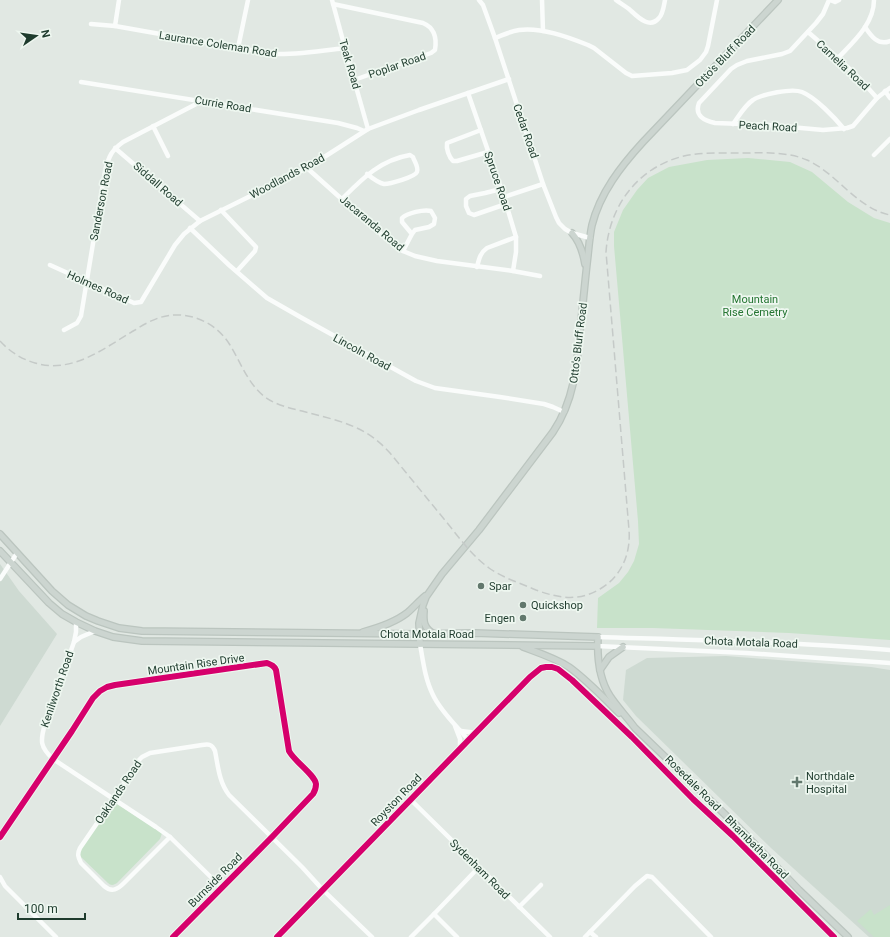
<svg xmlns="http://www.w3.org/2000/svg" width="890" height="937" viewBox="0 0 890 937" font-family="Roboto,sans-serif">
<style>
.built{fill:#cedad2}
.green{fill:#c8e2ca}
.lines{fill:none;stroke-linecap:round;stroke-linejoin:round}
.major-casing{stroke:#bbc5bf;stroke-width:8}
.minor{stroke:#fafcfb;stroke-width:4.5}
.major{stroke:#ccd5d0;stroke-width:5.5}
.rail{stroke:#c5cac8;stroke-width:1.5;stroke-dasharray:8 4;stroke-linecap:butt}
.cycleway-casing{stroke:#eef7f0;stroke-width:8}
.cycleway{stroke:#d6006c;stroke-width:6}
.poi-dot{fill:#62786d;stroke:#eef7f0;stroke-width:1.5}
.labels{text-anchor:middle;stroke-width:3.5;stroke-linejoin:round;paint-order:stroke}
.street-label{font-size:11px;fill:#1e3b2d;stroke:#eef7f0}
.park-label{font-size:11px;fill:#257532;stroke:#eef7f0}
.poi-label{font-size:11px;fill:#1e3b2d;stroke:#eef7f0;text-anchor:start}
</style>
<rect width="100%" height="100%" fill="#e1e8e3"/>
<g class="built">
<polygon points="0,564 19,591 57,634 0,726"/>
<polygon points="726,656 871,667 890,670 890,937 869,937 771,848 636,716 623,700 626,670 647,658"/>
</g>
<g class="green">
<polygon points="748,158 790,162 812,172 848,202 874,218 890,223 890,640 789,633 653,628 597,628 598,598 619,583 628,572 634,561 639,544 638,521 614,246 614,232 623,210 637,190 648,178 669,167 707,160"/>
<path d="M 114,802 L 162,833 L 160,839 L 117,883 C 114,885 111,886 108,883 L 81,857 L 80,855 L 80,850 Z"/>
<polygon points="890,905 890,937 874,937 857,921 871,909 874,915"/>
</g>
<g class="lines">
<defs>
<g id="major">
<path d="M 572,233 C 580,242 583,252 585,264"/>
<path d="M 0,534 L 52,591 L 68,605 L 86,616 L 98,621 L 119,628 L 142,631 L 419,634 L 475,633 L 598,637 C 597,657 599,679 610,696 C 618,708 627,717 635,728 L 737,826 L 799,890 L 848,937"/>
<polyline points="0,551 49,603 62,614 76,622 95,631 113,637 142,641 597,646"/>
<path d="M 424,611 C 423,622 424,628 434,634"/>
<path d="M 363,632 C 378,628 394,623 407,613 C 413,608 419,601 425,596"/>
<path d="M 420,644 L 419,623 L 423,605 L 426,597 L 442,574 L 479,530 L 553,432 C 574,401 577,366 580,330 C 583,305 585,280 588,255 C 589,245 590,234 592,225 C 600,193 621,166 643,142 L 778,0"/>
<path d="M 523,647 C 539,653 555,658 569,667 C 587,680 603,697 619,713"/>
<polyline points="600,670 609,657 623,647"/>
</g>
</defs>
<use href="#major" class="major-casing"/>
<g class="minor">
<polyline points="332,0 345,48 368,129"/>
<polyline points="479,0 483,5 495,38 543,184 556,217 559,223 565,229 572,233 590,238"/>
<polyline points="542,0 543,31"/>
<path d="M 616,0 C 620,3 625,6 629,9 C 637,16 649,30 659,18 C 663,14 664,5 665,0"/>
<path d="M 829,0 L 823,14 L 816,23 L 790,51 L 782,54 L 747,61 L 737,65 L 731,69 L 699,103 C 694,116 705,121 715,123 L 768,125 L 823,130 L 847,128 L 853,126 L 877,98 L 890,88"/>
<polyline points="830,0 835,2 839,0"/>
<path d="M 333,4 L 423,23 C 435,28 437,38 435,50 L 431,53 L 354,80"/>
<path d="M 91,24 L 115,26 L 273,54 C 297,55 321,51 345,48"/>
<polyline points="115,26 119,0"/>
<path d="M 865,27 C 871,36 878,46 890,41"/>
<polyline points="808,32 838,58 860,79 877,98"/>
<path d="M 495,38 C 503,35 511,31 519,30 C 541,27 568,37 588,45 L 594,48 L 626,73 L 632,76 L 672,73 L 687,70 L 700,60 L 706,52 L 708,46 L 717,0"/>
<polyline points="238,48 248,0"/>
<path d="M 838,58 C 853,42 874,24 874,0"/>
<polyline points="81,82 338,123 357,128 364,131"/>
<polyline points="885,91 890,98"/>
<polyline points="468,93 504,197 516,237 516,252 513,271"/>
<path d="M 733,124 C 739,116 745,105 753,100 C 762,94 792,88 802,92 C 815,97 835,118 844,129"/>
<polyline points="153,126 168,156"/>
<path d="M 481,130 L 447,143 C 446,149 449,157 453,161 L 457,161 L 488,152"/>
<polyline points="115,148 200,221"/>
<polyline points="874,155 890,139"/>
<polyline points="307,168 383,236 403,251 415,256 437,261 513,271 540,276"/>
<polyline points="501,189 485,193 470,196 466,199 466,206 469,213 474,215 506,204"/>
<polyline points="504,197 543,184"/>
<path d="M 342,199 C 362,179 380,160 410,155 L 413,157 C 414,161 419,167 417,172 C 415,177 390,184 384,184 C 378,183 372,178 367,174"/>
<polyline points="221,210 256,247 255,251 237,271"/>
<polyline points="190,228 229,265 267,298 302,318 416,381 435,388 500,397 544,404 553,407 564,412"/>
<path d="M 403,251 L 412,234 L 402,222 L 402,218 C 407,213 424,209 431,211 L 435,218 L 434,224 L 429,227 L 415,230 L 412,234"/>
<polyline points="50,265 134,303 141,302 175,245 184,234 200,221 307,168 368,129 419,110 509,79"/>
<path d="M 477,267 C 479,259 480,253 487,248 L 516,237"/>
<path d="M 64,330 L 77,323 L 81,316 L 105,171 C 109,156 111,151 123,142 L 202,101"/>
<polyline points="0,579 17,553"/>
<path d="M 76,622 L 76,632 L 74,642 L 45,724 C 40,741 40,747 53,759 L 156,827 L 170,837 L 222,888"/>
<path d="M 598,637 C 695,640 793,642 890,650"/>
<polyline points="74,642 81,637 95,631"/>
<path d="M 420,644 C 423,661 425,679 433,695 C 441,712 457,726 469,741"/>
<polyline points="597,646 746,653 890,663"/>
<polyline points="455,726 460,739 460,750"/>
<polyline points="461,731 477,733"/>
<polyline points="411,800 550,937"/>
<path d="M 0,837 L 72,731 L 93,698 L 100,691 L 107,687 L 115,685 L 267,663 C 272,665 274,666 276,670 L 289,751 C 294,761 315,775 316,784 C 316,788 315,791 313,794 L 272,837 L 173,937"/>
<path d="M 170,837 L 124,883 C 118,889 112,893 104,886 L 81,863 C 78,857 77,854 80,848 C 100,819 120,790 139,760 L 142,757 L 150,753 L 202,745 C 209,744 212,744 215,751 C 218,766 219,782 229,795 L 302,867 L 323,890 L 372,937"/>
<polyline points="0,877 5,886 56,937"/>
<polyline points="519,907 541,885"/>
<polyline points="434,914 457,937"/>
<polyline points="590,932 596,937"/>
<polyline points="277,937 530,677 541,668 546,667 552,667 558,669 572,680 632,737 693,799 733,836 834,937"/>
<polyline points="411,937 434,914 479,867"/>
<polyline points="585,937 635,886 647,876 652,877 711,937"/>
</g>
<use href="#major" class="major"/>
<path class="rail" d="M 0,341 C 9,351 21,359 35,363 C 73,374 104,348 135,330 C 149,321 163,314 180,315 C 200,316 219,327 230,345 C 241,363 248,384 265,397 C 276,405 289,408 302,411 C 338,421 364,424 390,453 C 408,475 426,497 444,519 C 458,536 471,555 489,568 C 503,578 520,583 536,590 C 558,598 578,602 600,589 C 621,577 631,554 629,530 L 606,252 C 609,206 638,167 684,156 C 702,152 721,153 739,153 C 762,153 786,151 807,160 C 838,174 856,208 890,215"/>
<defs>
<g id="cycleway">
<path d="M 0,837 L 72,731 L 93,698 L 100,691 L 107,687 L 115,685 L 267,663 C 272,665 274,666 276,670 L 289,751 C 294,761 315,775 316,784 C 316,788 315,791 313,794 L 272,837 L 173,937"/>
<polyline points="277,937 530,677 541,668 546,667 552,667 558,669 572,680 632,737 693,799 733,836 834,937"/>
</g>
</defs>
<use href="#cycleway" class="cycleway-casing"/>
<use href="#cycleway" class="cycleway"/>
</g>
<g class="poi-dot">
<circle cx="481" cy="586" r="4"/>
<circle cx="523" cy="605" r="4"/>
<circle cx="523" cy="618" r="4"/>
<path d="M795 776h4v4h4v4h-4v4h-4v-4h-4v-4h4z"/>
</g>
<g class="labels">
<g class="street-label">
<text transform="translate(218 44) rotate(9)" y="4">Laurance Coleman Road</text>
<text transform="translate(725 56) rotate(-46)" y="4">Otto's Bluff Road</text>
<text transform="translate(350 64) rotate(74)" y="4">Teak Road</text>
<text transform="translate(397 65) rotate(-19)" y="4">Poplar Road</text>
<text transform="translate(843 65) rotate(43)" y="4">Camelia Road</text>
<text transform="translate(223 104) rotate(9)" y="4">Currie Road</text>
<text transform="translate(768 126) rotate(3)" y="4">Peach Road</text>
<text transform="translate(526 131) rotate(71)" y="4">Cedar Road</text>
<text transform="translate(287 176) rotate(-28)" y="4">Woodlands Road</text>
<text transform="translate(498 181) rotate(71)" y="4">Spruce Road</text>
<text transform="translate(158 184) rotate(41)" y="4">Siddall Road</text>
<text transform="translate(101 201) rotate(-79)" y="4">Sanderson Road</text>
<text transform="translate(372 223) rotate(40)" y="4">Jacaranda Road</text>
<text transform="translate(98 287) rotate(24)" y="4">Holmes Road</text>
<text transform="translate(578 343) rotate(-83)" y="4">Otto's Bluff Road</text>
<text transform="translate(362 352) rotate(29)" y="4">Lincoln Road</text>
<text x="427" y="638">Chota Motala Road</text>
<text transform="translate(751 642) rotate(2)" y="4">Chota Motala Road</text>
<text transform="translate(196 664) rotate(-8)" y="4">Mountain Rise Drive</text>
<text transform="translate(57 689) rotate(-71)" y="4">Kenilworth Road</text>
<text transform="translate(693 783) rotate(45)" y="4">Rosedale Road</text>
<text transform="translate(118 792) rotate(-56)" y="4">Oaklands Road</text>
<text transform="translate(396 800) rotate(-46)" y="4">Royston Road</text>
<text transform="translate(757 847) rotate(45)" y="4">Bhambatha Road</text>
<text transform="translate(480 869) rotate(45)" y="4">Sydenham Road</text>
<text transform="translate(215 880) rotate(-45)" y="4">Burnside Road</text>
</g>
<g class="park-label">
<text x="755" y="303">Mountain<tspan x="755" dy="13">Rise Cemetry</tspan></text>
</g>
<g class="poi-label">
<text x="489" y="590">Spar</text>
<text x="531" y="609">Quickshop</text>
<text x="515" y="622" text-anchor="end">Engen</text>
<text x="806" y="780">Northdale<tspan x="806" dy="13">Hospital</tspan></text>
</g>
</g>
<g transform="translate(36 36) rotate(77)" stroke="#eef7f0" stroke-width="3" paint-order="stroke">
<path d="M0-3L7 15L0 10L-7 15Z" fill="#1e3b2d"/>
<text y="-6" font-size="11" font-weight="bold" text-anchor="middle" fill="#1e3b2d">N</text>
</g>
<path d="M18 913v6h67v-6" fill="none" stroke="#1e3b2d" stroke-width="2"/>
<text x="24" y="913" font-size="12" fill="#1e3b2d" stroke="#eef7f0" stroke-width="3" paint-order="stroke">100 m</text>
</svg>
